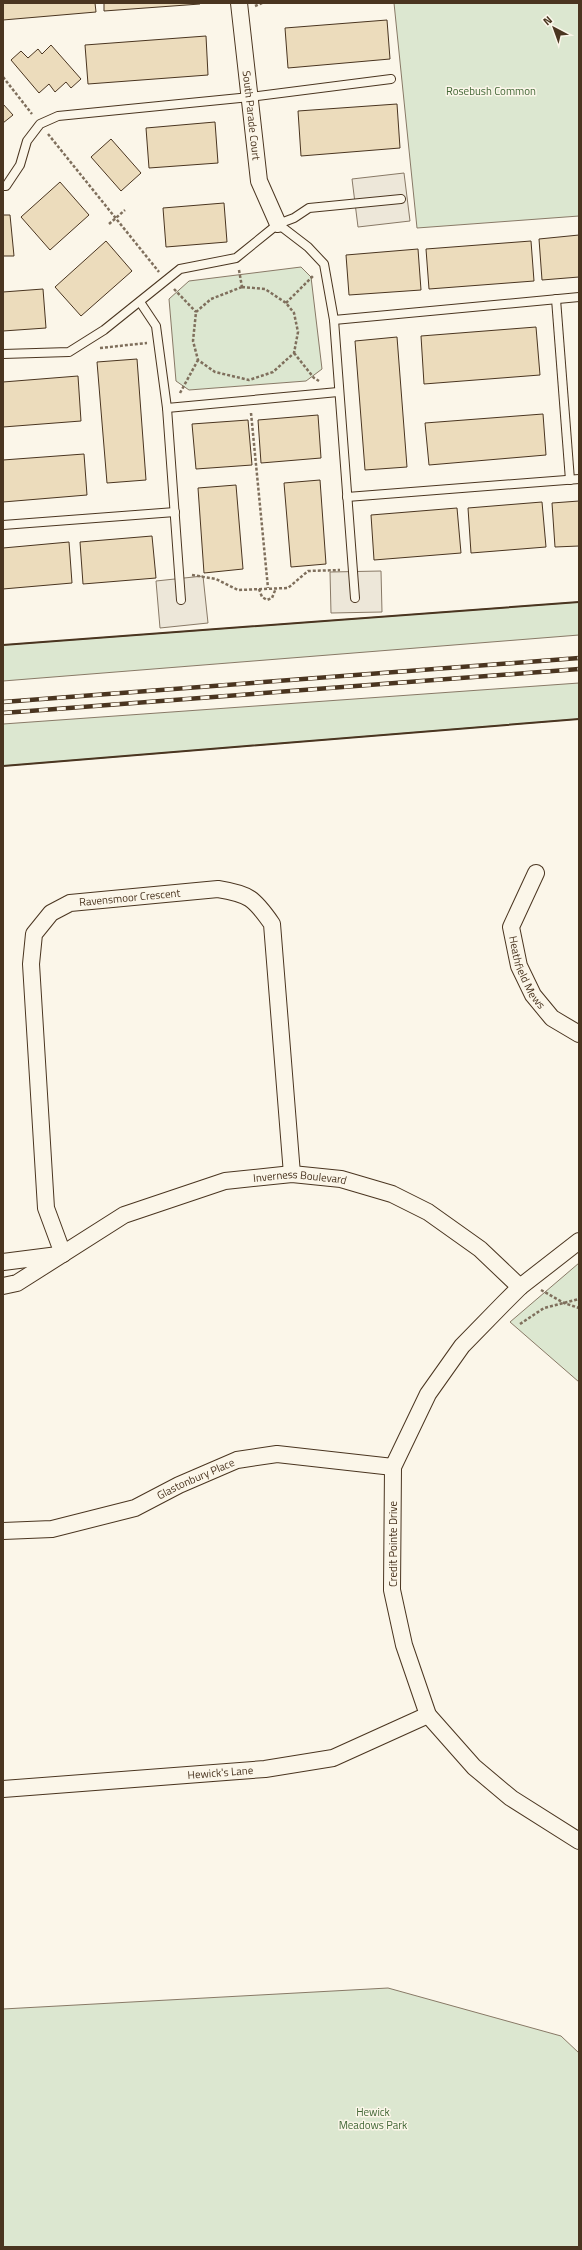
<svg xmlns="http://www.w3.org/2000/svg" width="582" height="2250" viewBox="0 0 582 2250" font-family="'Titillium Web',sans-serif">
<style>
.green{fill:#dce7d0;stroke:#887966}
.parking{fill:#ede7d9;stroke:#887966}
.building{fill:#ecdcbc;stroke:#4a3520}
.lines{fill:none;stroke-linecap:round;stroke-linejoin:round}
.lane-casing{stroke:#4a3520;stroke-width:10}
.street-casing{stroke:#4a3520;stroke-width:18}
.path{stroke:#7f6f5c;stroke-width:2.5;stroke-dasharray:3 2;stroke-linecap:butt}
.lane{stroke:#fbf6e9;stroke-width:8}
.street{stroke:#fbf6e9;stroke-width:16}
.rail-casing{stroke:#4a3520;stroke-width:4.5}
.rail{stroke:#fbf6e9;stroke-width:3;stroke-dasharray:9;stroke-linecap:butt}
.wall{stroke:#4a3520;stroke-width:2}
.labels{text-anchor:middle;stroke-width:3;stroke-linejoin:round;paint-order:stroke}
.park-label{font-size:11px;fill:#436837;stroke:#fbf6e9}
.street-label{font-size:11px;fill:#4a3520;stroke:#fbf6e9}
</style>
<rect width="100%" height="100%" fill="#fbf6e9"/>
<g class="green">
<polygon points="394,3 579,3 579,216 417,228"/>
<polygon points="301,267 311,277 322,369 306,381 189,390 176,381 169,299 189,281"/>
<polygon points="579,602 579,635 3,681 3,645"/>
<polygon points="579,683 579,719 3,766 3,724"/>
<polygon points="579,1263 579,1382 510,1322"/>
<polygon points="388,1988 561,2036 579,2053 579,2247 3,2247 3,2009"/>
</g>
<g class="parking">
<polygon points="404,173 410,221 358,227 352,179"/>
<polygon points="381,571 382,612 331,613 330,572"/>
<polygon points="203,576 208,623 160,628 156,581"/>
</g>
<g class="building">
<polygon points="3,3 95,3 96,12 3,20"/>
<polygon points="104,3 200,3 200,4 104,11"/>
<polygon points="387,20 390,59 288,68 285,28"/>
<polygon points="206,36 208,75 88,84 85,45"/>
<polygon points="51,45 81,79 71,88 66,82 55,92 49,84 39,93 11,60 21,51 28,58 38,49 42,54"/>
<polygon points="3,104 13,115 3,123"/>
<polygon points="397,104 400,148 301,156 298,111"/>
<polygon points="215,122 218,163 149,168 146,128"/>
<polygon points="111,139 141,173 121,191 91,157"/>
<polygon points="60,182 89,215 50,250 21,217"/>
<polygon points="224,203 227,242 166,247 163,208"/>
<polygon points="3,215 10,215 14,256 3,256"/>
<polygon points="579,235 579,277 542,280 539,239"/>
<polygon points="106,241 132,271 81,316 55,287"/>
<polygon points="531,241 534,281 429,289 426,249"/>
<polygon points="418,249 421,290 349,295 346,255"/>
<polygon points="43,289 46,328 3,331 3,292"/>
<polygon points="536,327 540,375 424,384 421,336"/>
<polygon points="397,337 407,467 365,470 355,341"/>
<polygon points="137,359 146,480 107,483 97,362"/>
<polygon points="78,376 81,421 3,427 3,382"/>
<polygon points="543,414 546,455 429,465 425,423"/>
<polygon points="318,415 321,458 261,463 258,420"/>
<polygon points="248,420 252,465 196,469 192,424"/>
<polygon points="84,454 87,495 3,502 3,460"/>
<polygon points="320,480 326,564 291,567 284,483"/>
<polygon points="236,485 243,569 204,573 198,488"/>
<polygon points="579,501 579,546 555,547 552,503"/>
<polygon points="542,502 546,547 471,553 468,508"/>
<polygon points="457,508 461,553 374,560 371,515"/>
<polygon points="152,536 156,578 83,584 80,542"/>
<polygon points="69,542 72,583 3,589 3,548"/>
</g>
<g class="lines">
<defs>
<g id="lane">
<polyline points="3,186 6,186 20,165 27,141 40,124 58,116 250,97 391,79"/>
<polyline points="278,224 308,247 324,264 334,320 355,598"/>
<polyline points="556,299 570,480"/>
<polyline points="140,302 156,326 158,341 167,408 181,600"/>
<polyline points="334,320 579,297"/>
<polyline points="3,354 69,352 104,330 180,269 236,258 278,224 294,218 309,208 401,199"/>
<polyline points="167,408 338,392"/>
<polyline points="347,497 579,479"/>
<polyline points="3,525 175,512"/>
</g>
<g id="street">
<path id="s1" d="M 239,3 L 259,181 L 278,224"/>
<path id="s2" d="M 536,873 L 511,927 L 519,966 L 533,995 L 552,1018 L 579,1034"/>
<polyline points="579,1241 520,1287 503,1304 462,1346 428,1394 393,1467 392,1590 404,1645 428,1715 474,1767 511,1798 579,1841"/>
<path id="s3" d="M 63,1254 L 46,1208 L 31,964 L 34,934 L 51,913 L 70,903 L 218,889 C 249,894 254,898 272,924 L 292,1174"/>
<polyline points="3,1262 58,1255"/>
<path id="s4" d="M 3,1286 L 17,1283 L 124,1215 L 225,1181 L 292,1174 L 341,1179 L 392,1194 L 428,1212 L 480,1249 L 520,1287"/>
<path id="s5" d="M 3,1531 L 52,1529 L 135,1508 L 179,1485 L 237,1460 L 277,1454 L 393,1467"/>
<path id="s6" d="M 3,1789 L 265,1769 L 333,1758 L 428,1715"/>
</g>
</defs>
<use href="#lane" class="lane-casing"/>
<use href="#street" class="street-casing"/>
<g class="path">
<polyline points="255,6 262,3"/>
<polyline points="3,77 32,114"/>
<polyline points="48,134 159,272"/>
<polyline points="109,224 125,210"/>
<polyline points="239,270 242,287"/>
<polygon points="242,287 265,289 286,303 294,313 298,332 294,353 273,372 249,380 215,372 198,360 193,341 196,312 211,299"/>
<polyline points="174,289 196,312"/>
<polyline points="286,303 314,275"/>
<polyline points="100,348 147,343"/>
<polyline points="294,353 314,378 319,381"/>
<polyline points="180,393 198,360"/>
<polyline points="251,413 268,588"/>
<polyline points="192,575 216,579 238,590 288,588 308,571 340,570"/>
<polyline points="259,589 262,597 267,600 272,598 276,588"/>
<polyline points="541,1290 564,1303 579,1308"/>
<polyline points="520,1324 544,1308 579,1299"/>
</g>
<use href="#lane" class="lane"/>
<use href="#street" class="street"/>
<defs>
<g id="rail">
<polyline points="3,702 579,658"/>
<polyline points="3,713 579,669"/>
</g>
</defs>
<use href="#rail" class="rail-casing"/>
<use href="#rail" class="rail"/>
<g class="wall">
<polyline points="3,645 579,602"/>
<polyline points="3,766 579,719"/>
</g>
</g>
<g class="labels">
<g class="park-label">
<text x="491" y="95">Rosebush Common</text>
<text x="373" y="2116">Hewick<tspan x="373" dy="13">Meadows Park</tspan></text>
</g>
<g class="street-label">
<text dy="4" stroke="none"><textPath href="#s1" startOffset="113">South Parade Court</textPath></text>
<text dy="4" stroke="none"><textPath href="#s3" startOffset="432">Ravensmoor Crescent</textPath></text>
<text dy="4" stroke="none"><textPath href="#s2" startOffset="108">Heathfield Mews</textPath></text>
<text dy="4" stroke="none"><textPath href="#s4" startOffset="323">Inverness Boulevard</textPath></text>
<text dy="4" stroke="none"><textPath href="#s5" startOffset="202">Glastonbury Place</textPath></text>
<text transform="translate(393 1544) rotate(-90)" y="4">Credit Pointe Drive</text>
<text dy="4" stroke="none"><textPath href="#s6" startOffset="218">Hewick's Lane</textPath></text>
</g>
</g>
<rect width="582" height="2250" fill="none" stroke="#4a3520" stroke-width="8"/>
<g transform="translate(554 28) rotate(319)" stroke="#fbf6e9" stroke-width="3" paint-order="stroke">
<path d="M0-3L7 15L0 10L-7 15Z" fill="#4a3520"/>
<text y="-6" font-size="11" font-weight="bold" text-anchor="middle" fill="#4a3520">N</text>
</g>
</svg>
